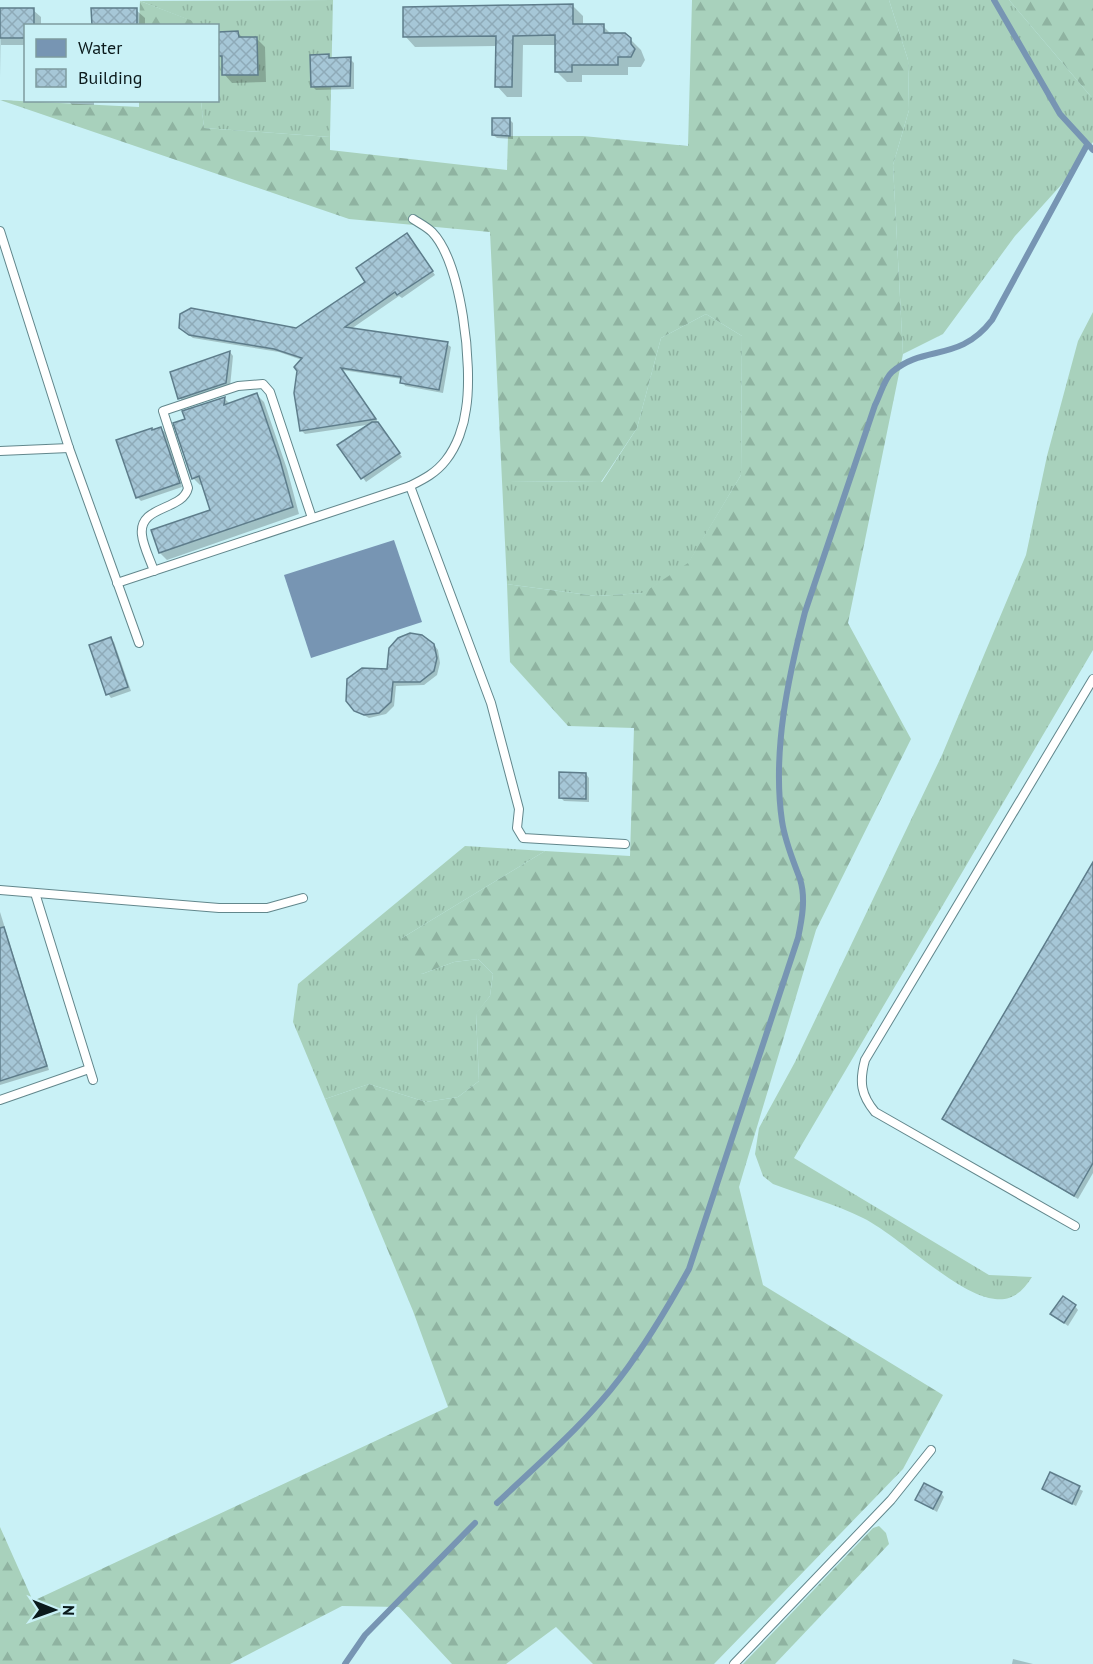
<svg xmlns="http://www.w3.org/2000/svg" width="1093" height="1664" viewBox="0 0 1093 1664" font-family="'PT Sans',sans-serif">
<style>
.grass{fill:url(#grass-tufts)}
.forest{fill:url(#forest-firs)}
.water{fill:#7795b3}
.shadow{fill:#0003}
.lines{fill:none;stroke-linecap:round;stroke-linejoin:round}
.stream{stroke:#7795b3;stroke-width:6}
.building{fill:url(#building-cross-hatch);stroke:#5e7d8b;stroke-width:1.5}
.service-casing{stroke:#62878c;stroke-width:10}
.service{stroke:#fff;stroke-width:8}
</style>
<defs>
<pattern id="grass-tufts" width="24" height="20" patternUnits="userSpaceOnUse" patternTransform="scale(1.5)"><rect width="24" height="20" fill="#a8d1bc"/><path d="M3 7l-1-3M5 7V3M7 7l1-3M15 17l-1-3M17 17v-4M19 17l1-3" fill="none" stroke="#8fb3a1"/></pattern>
<pattern id="forest-firs" width="22" height="20" patternUnits="userSpaceOnUse" patternTransform="scale(1.5)"><rect width="22" height="20" fill="#a8d1bc"/><path d="M5 1l3.5 6h-7zM16 11l3.5 6h-7z" fill="#8fb3a1"/></pattern>
<pattern id="building-cross-hatch" width="8" height="8" patternUnits="userSpaceOnUse" patternTransform="scale(1.5)"><rect width="8" height="8" fill="#a6c7d7"/><path d="M0 0l8 8M0 8l8-8" fill="none" stroke="#8eaab8"/></pattern>
</defs>
<rect width="100%" height="100%" fill="#c9f1f6"/>
<g class="grass">
<polygon points="333,0 330,137 204,128 201,101 218,100 218,26 193,25 192,21 140,1"/>
<polygon points="889,0 1009,0 1093,99 1093,142 1062,184 1015,236 943,334 903,354 893,165 909,110 908,60"/>
<path d="M 1093,312 L 1093,650 L 794,1158 L 989,1275 L 1032,1277 C 1023,1291 1013,1301 995,1299 C 959,1296 899,1236 863,1218 C 835,1204 802,1195 773,1184 L 763,1176 L 755,1154 L 759,1128 L 795,1062 L 942,755 L 1026,555 L 1047,456 L 1078,341 Z"/>
<polygon points="706,314 742,336 741,475 688,564 644,593 596,596 507,584 502,481 602,482 637,428 661,338"/>
<polygon points="465,846 545,851 402,938 422,974 454,962 478,959 493,974 490,996 476,1014 479,1081 458,1097 426,1102 369,1084 325,1099 293,1022 298,984"/>
</g>
<g class="forest">
<polygon points="692,0 889,0 908,60 909,110 893,165 903,354 848,623 911,739 816,930 739,1187 763,1285 943,1395 903,1469 714,1664 593,1664 556,1627 506,1664 452,1664 399,1607 342,1606 230,1664 0,1664 0,1527 33,1601 448,1407 413,1311 325,1099 369,1084 426,1102 458,1097 479,1081 476,1013 490,996 493,974 478,959 454,962 422,974 398,958 402,938 545,851 630,856 634,728 568,726 510,662 507,584 596,596 643,593 688,563 741,475 742,336 706,314 661,338 637,428 601,482 502,481 490,232 349,219 0,100 139,107 139,101 201,101 204,128 330,137 330,150 507,170 508,136 583,136 688,146"/>
<polygon points="1009,0 1093,0 1093,99"/>
<polygon points="140,1 193,21 193,25 139,25"/>
<polygon points="879,1526 886,1533 889,1544 775,1664 743,1664 873,1528"/>
</g>
<polygon class="water" points="394,540 422,622 311,658 284,575"/>
<g class="shadow">
<polygon points="572,5 583,16 583,26 603,26 612,35 630,39 641,50 645,60 641,67 628,67 628,75 582,75 582,82 567,82 556,71 556,45 523,45 522,97 507,97 497,86 497,46 415,47 405,36"/>
<polygon points="0,10 33,10 41,17 41,26 26,26 26,45 1,45 1,78"/>
<polygon points="136,10 145,18 145,26 93,26"/>
<polygon points="238,33 244,39 257,39 265,47 266,82 232,83 224,74 224,60 218,55"/>
<polygon points="328,56 332,59 350,59 354,63 354,89 316,90 312,86"/>
<polygon points="68,100 94,100 94,105 72,105"/>
<polygon points="509,119 513,123 513,139 497,138 493,135"/>
<polygon points="411,239 435,275 402,298 399,296 351,329 447,344 451,347 443,393 405,386 402,379 342,370 402,457 366,482 340,446 373,424 305,434 302,431 302,360 279,352 193,338 183,331 179,324 297,330 367,283"/>
<polygon points="230,352 233,356 230,387 183,402 180,398"/>
<polygon points="257,395 264,402 287,469 299,514 167,560 160,553 212,511 203,484 200,485 193,478 187,420 225,399 230,404"/>
<polygon points="161,429 165,432 182,487 141,501 137,497 153,431"/>
<polygon points="110,639 114,642 131,691 111,698 108,694"/>
<polygon points="434,645 438,650 440,663 437,675 424,685 396,686 394,706 386,714 369,718 355,710 389,671"/>
<polygon points="586,774 589,778 589,802 564,801 560,797"/>
<polygon points="1093,865 1093,1173 1078,1199 948,1122"/>
<polygon points="0,912 49,1070 0,1085"/>
<polygon points="1075,1306 1078,1310 1068,1326 1052,1314"/>
<polygon points="1050,1474 1083,1491 1076,1506 1044,1489"/>
<polygon points="941,1493 944,1497 937,1512 917,1500"/>
<polygon points="1013,1659 1033,1664 1012,1664"/>
</g>
<g class="lines">
<g class="stream">
<polyline points="994,0 1060,114 1093,150"/>
<path d="M 497,1503 C 538,1464 586,1423 620,1378 C 646,1344 668,1307 689,1269 L 798,938 C 802,919 806,898 800,879 C 793,860 785,842 782,821 C 772,752 788,678 805,612 L 875,405 C 880,396 884,379 892,372 C 925,344 959,363 992,320 L 1087,145"/>
<polyline points="345,1664 365,1635 475,1523"/>
</g>
</g>
<g class="building">
<polygon points="573,4 573,24 604,24 604,33 625,33 631,38 631,44 635,49 631,57 618,57 618,65 572,65 572,72 555,72 555,35 513,36 512,87 495,87 496,36 403,37 403,7"/>
<polygon points="0,8 34,8 34,26 26,26 26,38 0,38"/>
<polygon points="91,8 137,8 137,26 92,26"/>
<polygon points="238,31 239,37 257,37 258,75 222,75 222,56 218,56 218,32"/>
<polygon points="329,54 329,58 351,57 350,86 311,87 310,55"/>
<polygon points="492,118 510,118 510,136 492,135"/>
<polygon points="407,233 433,271 397,295 395,292 345,327 448,342 439,390 400,383 401,377 341,368 376,419 300,431 294,393 297,371 294,367 302,358 274,349 189,335 179,328 180,314 191,308 296,328 365,282 356,268"/>
<polygon points="230,351 226,383 178,399 170,372"/>
<polygon points="257,393 280,460 293,507 159,553 151,530 210,510 199,476 192,479 173,423 185,419 182,411 225,397 224,405"/>
<polygon points="372,422 378,422 400,453 361,479 337,445"/>
<polygon points="161,427 180,483 136,498 116,440 152,428 152,430"/>
<polygon points="410,633 422,635 434,644 437,658 434,671 420,682 393,682 391,702 379,713 364,715 354,711 346,701 347,679 362,668 387,669 389,648 398,638"/>
<polygon points="111,637 128,687 106,695 89,645"/>
<polygon points="559,772 586,773 586,799 559,798"/>
<polygon points="1093,862 1093,1163 1074,1196 942,1119"/>
<polygon points="4,927 47,1066 0,1081 0,928"/>
<polygon points="1063,1296 1076,1305 1064,1323 1050,1314"/>
<polygon points="1050,1472 1080,1486 1072,1504 1042,1489"/>
<polygon points="924,1483 942,1492 933,1509 915,1500"/>
</g>
<g class="lines">
<defs>
<g id="service">
<polyline points="0,231 69,448 139,643"/>
<polyline points="0,451 69,448"/>
<polyline points="410,486 491,703 519,809 517,828 523,838 625,844"/>
<path d="M 154,571 C 150,559 143,546 142,535 C 138,505 183,511 188,488 L 163,411 L 238,386 L 263,384 L 270,392 L 312,518"/>
<path d="M 117,583 L 410,486 C 424,479 436,473 446,460 C 457,446 464,426 466,409 C 473,367 462,263 432,232 C 427,227 419,223 413,219"/>
<polyline points="0,890 219,908 267,908 303,898"/>
<polyline points="35,893 93,1080"/>
<polyline points="0,1100 89,1069"/>
<path d="M 1075,1226 L 875,1112 C 861,1095 859,1082 865,1060 L 1093,679"/>
<polyline points="734,1664 891,1500 931,1450"/>
</g>
</defs>
<use href="#service" class="service-casing"/>
<use href="#service" class="service"/>
</g>
<rect x="24" y="24" width="195" height="78" fill="#c9f1f6" stroke="#7d9b9f" stroke-width="1.5"/>
<rect x="36" y="39" width="30" height="18" fill="#7795b3" stroke="#7d9b9f" stroke-width="1.5"/>
<text x="78" y="54" font-size="18" fill="#0b1a1c">Water</text>
<rect x="36" y="69" width="30" height="18" fill="url(#building-cross-hatch)" stroke="#7d9b9f" stroke-width="1.5"/>
<text x="78" y="84" font-size="18" fill="#0b1a1c">Building</text>
<g transform="translate(54 1610) rotate(91)" stroke="#c9f1f6" stroke-width="4.5" paint-order="stroke">
<path d="M0-4.5L10 22L0 15L-10 22Z" fill="#0b1a1c"/>
<text y="-9" font-size="16" font-weight="bold" text-anchor="middle" fill="#0b1a1c">N</text>
</g>
</svg>
